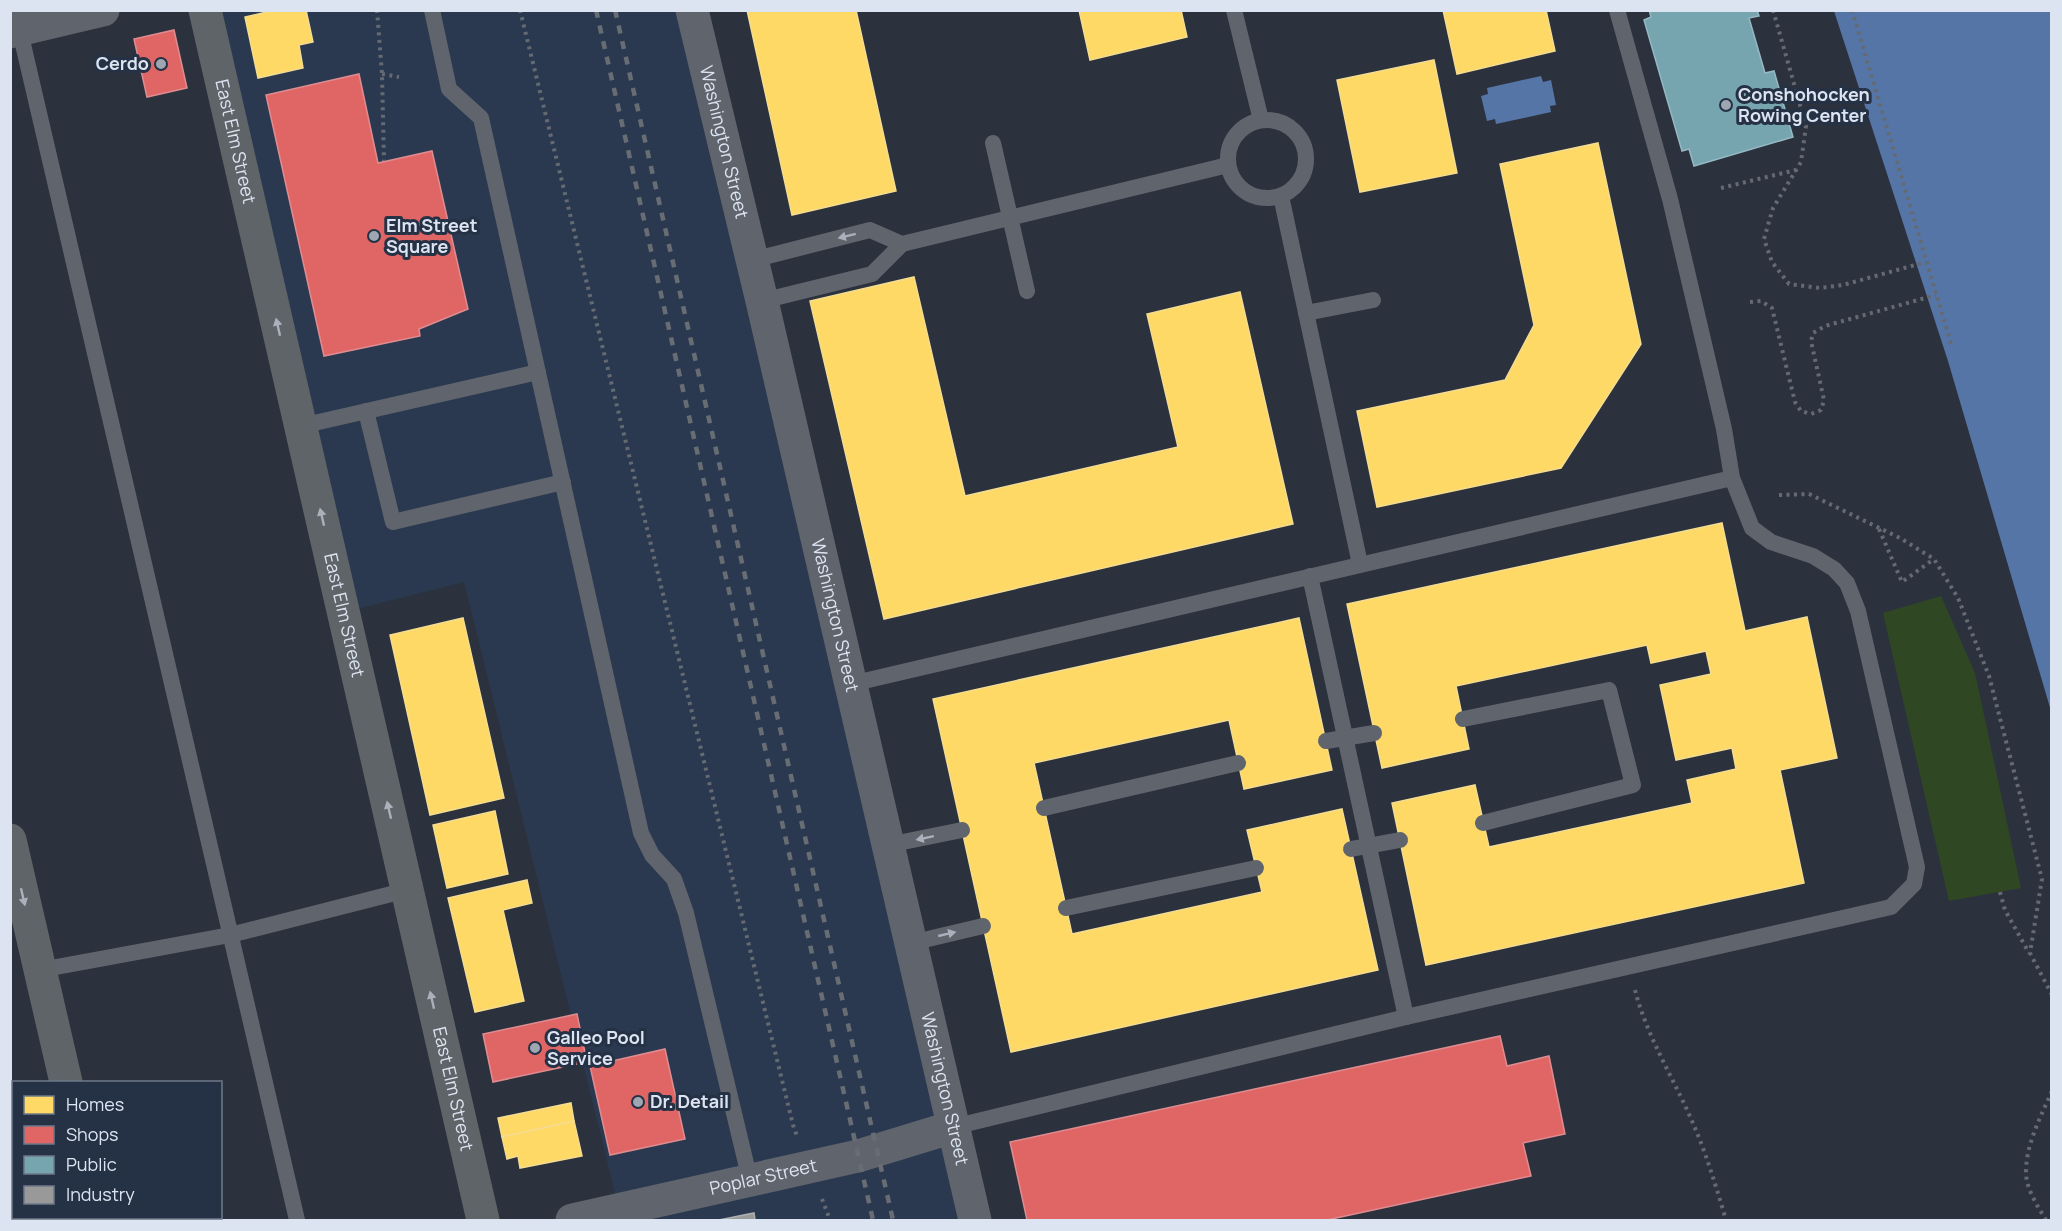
<svg xmlns="http://www.w3.org/2000/svg" width="2062" height="1231" viewBox="0 0 2062 1231" font-family="Manrope,sans-serif">
<style>
.built{fill:#2b3950}
.green{fill:#2f4823}
.water{fill:#5675a7}
.homes{fill:#ffd966;stroke:#f4dc90;stroke-width:1.5}
.shops{fill:#e06666;stroke:#df8c90;stroke-width:1.5}
.public{fill:#76a5af;stroke:#95b8c3;stroke-width:1.5}
.industry{fill:#999;stroke:#adb0b3;stroke-width:1.5}
.lines{fill:none;stroke-linecap:round;stroke-linejoin:round}
.path{stroke:#656a72;stroke-width:4;stroke-dasharray:3 4.5;stroke-linecap:butt}
.service{stroke:#60656d;stroke-width:16}
.minor{stroke:#60656d;stroke-width:33}
.secondary{stroke:#5e6468;stroke-width:33}
.rail{stroke:#686d74;stroke-width:4.5;stroke-dasharray:8 8;stroke-linecap:butt}
.oneway{fill:#aab1bc}
.oneway2{fill:#aab1ba}
.poi-dot{fill:#9ea6b2;stroke:#253144;stroke-width:2}
.labels{text-anchor:middle;stroke-width:6;stroke-linejoin:round;paint-order:stroke}
.poi-label{font-size:18px;font-weight:bold;fill:#dce4f1;stroke:#253144;text-anchor:start}
.street-label{font-size:18px;fill:#dce4f1;stroke:#253144}
</style>
<rect width="100%" height="100%" fill="#2c323d"/>
<polygon class="built" points="207,11 692,11 975,1220 570,1220 617,1201 464,582 344,612"/>
<polygon class="green" points="1941,596 1975,673 2021,888 1949,901 1883,613"/>
<g class="water">
<polygon points="1834,11 2051,11 2051,711 1948,361"/>
<polygon points="1541,76 1543,82 1551,80 1556,105 1550,106 1551,112 1496,124 1495,119 1487,121 1481,96 1488,94 1487,88"/>
</g>
<g class="homes">
<polygon points="275,10 306,10 313,42 299,45 303,68 258,78 245,17"/>
<polygon points="747,10 856,10 896,191 792,215"/>
<polygon points="1079,10 1181,10 1187,37 1090,60"/>
<polygon points="1443,10 1546,10 1555,51 1457,74"/>
<polygon points="1434,60 1457,173 1360,192 1337,80"/>
<polygon points="1598,143 1641,344 1561,468 1377,507 1357,411 1505,380 1534,325 1500,164"/>
<polygon points="914,277 965,496 1178,447 1147,314 1240,292 1293,524 884,619 810,301"/>
<polygon points="1722,523 1745,631 1807,617 1837,758 1780,770 1804,883 1426,965 1392,803 1475,785 1489,847 1692,803 1687,780 1736,769 1732,748 1676,760 1660,685 1711,674 1706,651 1651,663 1647,645 1456,686 1469,749 1382,768 1347,604"/>
<polygon points="463,618 504,798 430,815 390,635"/>
<polygon points="1299,618 1332,770 1244,789 1229,720 1034,763 1072,934 1262,892 1247,830 1342,809 1378,970 1011,1052 933,699"/>
<polygon points="495,811 508,874 447,888 433,825"/>
<polygon points="527,880 532,903 503,910 524,1001 475,1012 448,898"/>
<polygon points="571,1103 574,1121 502,1137 498,1118"/>
<polygon points="574,1121 582,1156 520,1168 518,1156 507,1159 502,1137"/>
</g>
<g class="shops">
<polygon points="174,30 187,88 147,97 134,39"/>
<polygon points="359,74 378,163 432,151 468,309 419,329 420,336 324,356 266,95"/>
<polygon points="577,1014 587,1062 493,1082 483,1034"/>
<polygon points="1500,1036 1507,1066 1549,1056 1565,1134 1523,1143 1531,1176 1327,1220 1027,1220 1010,1142"/>
<polygon points="665,1049 685,1139 610,1155 590,1066"/>
</g>
<polygon class="public" points="1649,10 1757,10 1759,16 1749,18 1765,73 1774,71 1793,137 1694,166 1689,149 1682,151 1644,20 1651,17"/>
<polygon class="industry" points="754,1213 755,1220 719,1220"/>
<g class="lines">
<g class="path">
<polyline points="377,10 382,74 384,161"/>
<polyline points="520,10 793,1125 797,1136"/>
<polyline points="1773,10 1806,126 1801,162 1773,208 1764,239 1772,262 1789,284 1820,288 1843,285 1926,262"/>
<polyline points="1852,10 1952,347"/>
<polyline points="382,74 399,77"/>
<polyline points="1721,188 1796,170"/>
<polyline points="1750,302 1761,301 1772,308 1795,402 1801,411 1811,414 1821,410 1824,400 1811,341 1813,333 1825,326 1936,295"/>
<polyline points="1779,495 1809,494 1900,538 1934,559 1958,598 1989,676 2042,879 2030,953 2052,995"/>
<polyline points="1879,529 1902,582 1934,559"/>
<polyline points="2000,892 2005,910 2029,953"/>
<path d="M 1635,990 C 1647,1037 1673,1077 1692,1121 C 1706,1153 1716,1186 1726,1220"/>
<polyline points="822,1199 830,1220"/>
<path d="M 2046,1220 C 2038,1207 2026,1189 2026,1172 C 2026,1144 2041,1116 2052,1091"/>
</g>
<g class="service">
<polyline points="15,10 297,1220"/>
<polyline points="432,10 449,89 481,118 641,833 652,855 674,879 686,913 750,1180"/>
<polyline points="1234,10 1261,120"/>
<circle cx="1267" cy="159" r="39"/>
<polyline points="993,143 1027,291"/>
<polyline points="1281,196 1360,564"/>
<polyline points="752,260 870,230 902,244"/>
<polyline points="762,301 872,274 902,244 1228,165"/>
<polyline points="1306,313 1373,300"/>
<polyline points="366,411 393,522 563,482"/>
<polyline points="301,426 538,372"/>
<polyline points="1310,576 1406,1017"/>
<polyline points="851,684 1732,478"/>
<polyline points="1463,719 1609,690 1633,785 1483,823"/>
<polyline points="1326,741 1374,733"/>
<polyline points="1044,808 1238,763"/>
<polyline points="888,845 962,830"/>
<polyline points="1351,849 1400,840"/>
<polyline points="1066,908 1256,868"/>
<polyline points="911,943 983,926"/>
<polyline points="40,970 230,935 407,890"/>
<polyline points="953,1127 1406,1017 1891,907 1914,884 1917,867 1858,611 1847,583 1834,569 1813,556 1771,542 1752,528 1732,478 1724,429 1670,199 1617,10"/>
</g>
<g class="minor">
<path id="s1" d="M 692,10 L 762,301 L 975,1220"/>
<polyline points="10,32 103,10"/>
<path id="s2" d="M 572,1220 L 858,1156 L 953,1127"/>
</g>
<g class="secondary">
<path id="s3" d="M 205,10 L 483,1220"/>
<polyline points="10,840 66,1082"/>
<polyline points="97,1218 98,1220"/>
</g>
<g class="rail">
<polyline points="596,10 873,1220"/>
<polyline points="615,10 893,1220"/>
</g>
</g>
<defs><path id="oneway-solid" d="M-6-.8H1V-3.2L6.5 0L1 3.2V.8H-6Z" transform="scale(1.5)"/></defs>
<g class="oneway">
<use href="#oneway-solid" transform="translate(847 236) rotate(166)"/>
<use href="#oneway-solid" transform="translate(925 838) rotate(168)"/>
<use href="#oneway-solid" transform="translate(947 934) rotate(-13)"/>
</g>
<g class="oneway2">
<use href="#oneway-solid" transform="translate(278 327) rotate(-103)"/>
<use href="#oneway-solid" transform="translate(322 517) rotate(-103)"/>
<use href="#oneway-solid" transform="translate(389 810) rotate(-103)"/>
<use href="#oneway-solid" transform="translate(23 897) rotate(77)"/>
<use href="#oneway-solid" transform="translate(432 1000) rotate(-103)"/>
</g>
<g class="poi-dot">
<circle cx="161" cy="64" r="6"/>
<circle cx="1726" cy="105" r="6"/>
<circle cx="374" cy="236" r="6"/>
<circle cx="535" cy="1048" r="6"/>
<circle cx="638" cy="1102" r="6"/>
</g>
<g class="labels">
<g class="poi-label">
<text x="149" y="70" text-anchor="end">Cerdo</text>
<text x="1738" y="101">Conshohocken<tspan x="1738" dy="21">Rowing Center</tspan></text>
<text x="386" y="232">Elm Street<tspan x="386" dy="21">Square</tspan></text>
<text x="547" y="1044">Galleo Pool<tspan x="547" dy="21">Service</tspan></text>
<text x="650" y="1108">Dr. Detail</text>
</g>
<g class="street-label">
<text dy="6" stroke="none"><textPath href="#s3" startOffset="135">East Elm Street</textPath></text>
<text dy="6" stroke="none"><textPath href="#s1" startOffset="136">Washington Street</textPath></text>
<text dy="6" stroke="none"><textPath href="#s3" startOffset="621">East Elm Street</textPath></text>
<text dy="6" stroke="none"><textPath href="#s1" startOffset="622">Washington Street</textPath></text>
<text dy="6" stroke="none"><textPath href="#s3" startOffset="1107">East Elm Street</textPath></text>
<text dy="6" stroke="none"><textPath href="#s1" startOffset="1108">Washington Street</textPath></text>
<text dy="6" stroke="none"><textPath href="#s2" startOffset="196">Poplar Street</textPath></text>
</g>
</g>
<rect width="2062" height="1231" fill="none" stroke="#dce4f1" stroke-width="24"/>
<rect x="12" y="1081" width="210" height="138" fill="#253144" stroke="#6e7989" stroke-width="1.5"/>
<rect x="24" y="1096" width="30" height="18" fill="#ffd966" stroke="#6e7989" stroke-width="1.5"/>
<text x="66" y="1111" font-size="18" fill="#dce4f1">Homes</text>
<rect x="24" y="1126" width="30" height="18" fill="#e06666" stroke="#6e7989" stroke-width="1.5"/>
<text x="66" y="1141" font-size="18" fill="#dce4f1">Shops</text>
<rect x="24" y="1156" width="30" height="18" fill="#76a5af" stroke="#6e7989" stroke-width="1.5"/>
<text x="66" y="1171" font-size="18" fill="#dce4f1">Public</text>
<rect x="24" y="1186" width="30" height="18" fill="#999999" stroke="#6e7989" stroke-width="1.5"/>
<text x="66" y="1201" font-size="18" fill="#dce4f1">Industry</text>
</svg>
